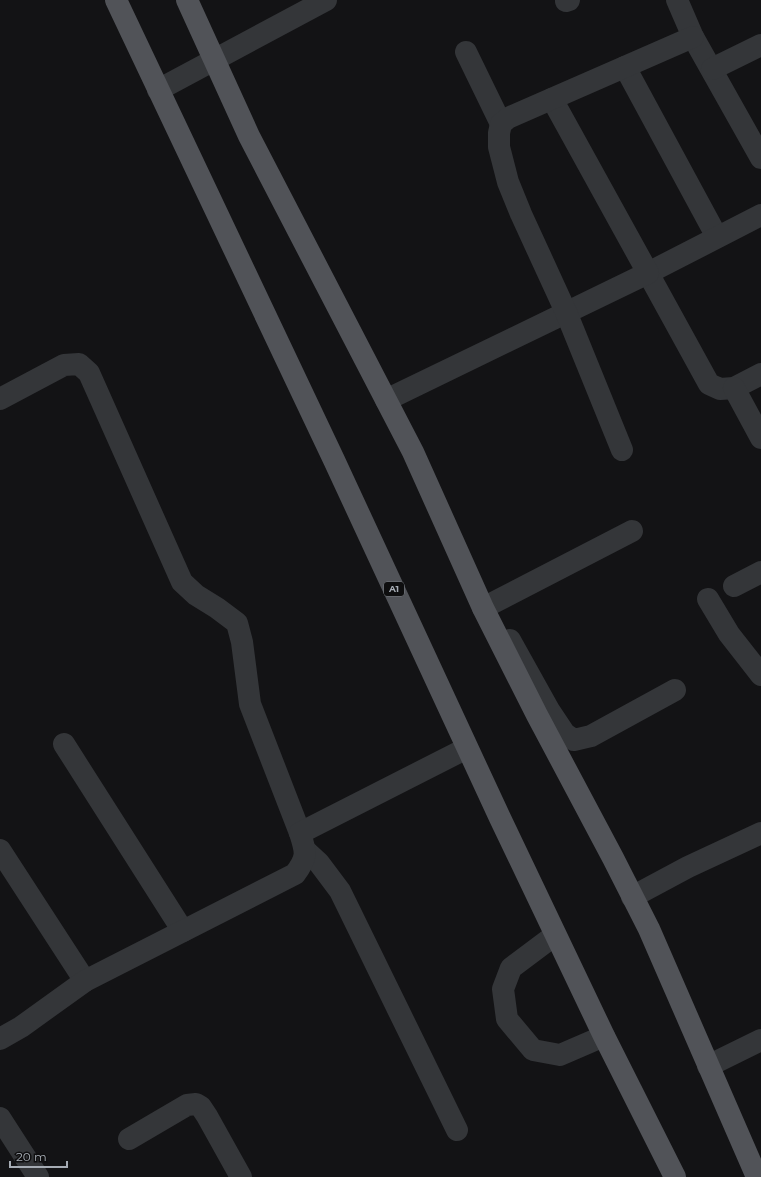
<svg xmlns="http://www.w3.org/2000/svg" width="761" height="1177" viewBox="0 0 761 1177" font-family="Montserrat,sans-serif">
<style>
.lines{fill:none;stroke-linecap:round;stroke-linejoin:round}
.minor{stroke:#343639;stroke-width:22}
.major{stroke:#515358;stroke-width:22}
.labels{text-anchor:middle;stroke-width:3.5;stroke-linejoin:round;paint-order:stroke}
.shield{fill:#0e0e0f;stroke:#787d82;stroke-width:1}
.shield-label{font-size:9px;font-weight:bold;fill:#a6acb4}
</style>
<rect width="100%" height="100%" fill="#131315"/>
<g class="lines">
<g class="minor">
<polyline points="677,0 693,37 761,158"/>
<polyline points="566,1 569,0"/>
<polyline points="466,52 501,124"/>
<polyline points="625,67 717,237"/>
<polyline points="712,69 761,45"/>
<polyline points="158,90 326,0"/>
<polyline points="761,215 648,273 709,384 720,389 734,388 761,374"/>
<polyline points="734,388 761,438"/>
<polyline points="0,399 64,365 79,364 89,373 182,582 196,595 217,608 237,623 242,642 250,704 300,833"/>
<polyline points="386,400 648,273 552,99"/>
<polyline points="622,450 566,312 521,214 508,182 499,147 499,133 501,124 508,118 693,37"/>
<polyline points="734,586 761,572"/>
<polyline points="708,599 729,634 761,675"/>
<polyline points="483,608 632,531"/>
<polyline points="510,640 549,710 565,734 574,740 591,736 675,690"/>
<polyline points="64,744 183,931"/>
<polyline points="0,850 85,981"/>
<polyline points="306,851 319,863 340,891 457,1130"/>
<polyline points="632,897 688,867 761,833"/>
<polyline points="555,935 511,968 503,989 507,1019 533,1050 560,1055 604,1036"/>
<path d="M 0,1039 L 21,1027 L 85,981 L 295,874 C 308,857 306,852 300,833 L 467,748"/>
<polyline points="708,1066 761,1040"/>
<polyline points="0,1118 38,1177"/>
<polyline points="129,1139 187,1105 196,1104 201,1107 207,1116 241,1177"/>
</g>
<g class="major">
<polyline points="116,0 334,460 500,818 604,1036 675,1177"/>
<polyline points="187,0 249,136 413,452 483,608 537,715 613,858 649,929 757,1177"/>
</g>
</g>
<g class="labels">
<rect class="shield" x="384" y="582" width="20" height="14" rx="3"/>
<g class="shield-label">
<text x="394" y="592">A1</text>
</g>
</g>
<path d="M10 1161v6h57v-6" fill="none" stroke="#a6acb4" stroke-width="2"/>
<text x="16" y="1161" font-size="12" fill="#a6acb4" stroke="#0e0e0f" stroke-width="3" paint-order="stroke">20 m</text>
</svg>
